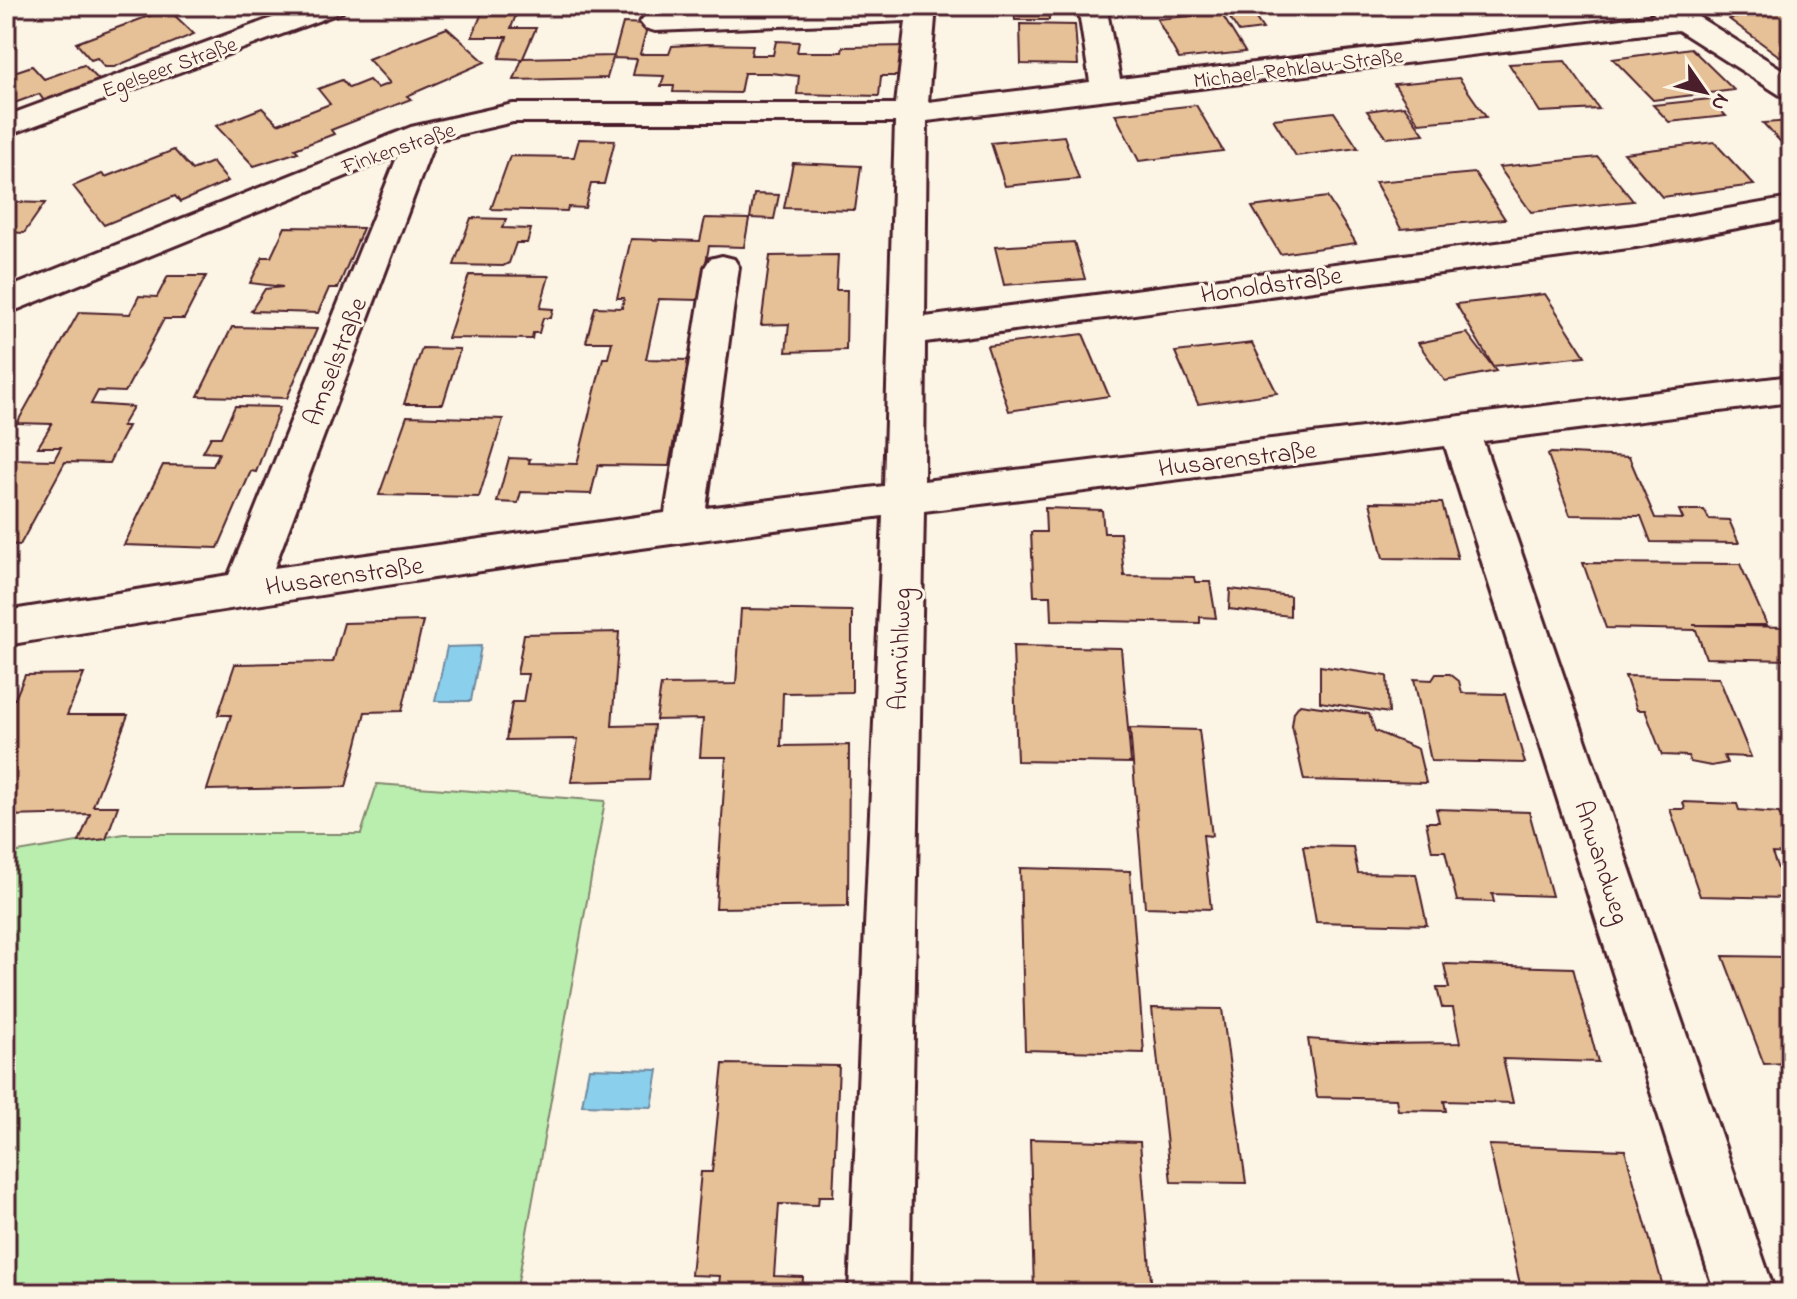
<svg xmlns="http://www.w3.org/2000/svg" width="1797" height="1299" viewBox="0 0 1797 1299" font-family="'Indie Flower',sans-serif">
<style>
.green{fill:#b9eeaf;stroke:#82866d;stroke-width:2}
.water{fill:#8acfec;stroke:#70899f;stroke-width:2}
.building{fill:#e6c197;stroke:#4a1f2b;stroke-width:2}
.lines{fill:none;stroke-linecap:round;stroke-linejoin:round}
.minor-casing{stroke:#4a1f2b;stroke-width:6}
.minor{fill:#fcf5e5;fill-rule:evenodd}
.labels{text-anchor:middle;stroke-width:6;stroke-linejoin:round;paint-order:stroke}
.far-street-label{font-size:22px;fill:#4a1f2b;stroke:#fcf5e5}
.street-label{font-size:26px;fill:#4a1f2b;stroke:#fcf5e5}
</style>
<rect width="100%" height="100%" fill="#fcf5e5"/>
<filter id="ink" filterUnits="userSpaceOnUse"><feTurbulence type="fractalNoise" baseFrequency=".0125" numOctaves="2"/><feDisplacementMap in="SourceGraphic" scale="16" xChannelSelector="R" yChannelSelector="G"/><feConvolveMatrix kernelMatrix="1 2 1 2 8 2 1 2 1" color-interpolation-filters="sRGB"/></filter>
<g filter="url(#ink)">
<polygon class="green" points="377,784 605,801 516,1293 6,1293 6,854 124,834 361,834"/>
<g class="water">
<polygon points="481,646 471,701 435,701 447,647"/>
<polygon points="589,1068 658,1070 652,1107 582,1105"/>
</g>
<g class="building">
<polygon points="650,6 757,6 756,9 684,8 681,20 646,20"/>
<polygon points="1014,6 1048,6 1049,20 1015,20"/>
<polygon points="1222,6 1247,6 1263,29 1239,32"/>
<polygon points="1791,6 1791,53 1779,56 1729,19"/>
<polygon points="519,7 511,28 536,28 523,58 614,56 623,23 648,24 640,54 669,54 672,46 707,44 753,45 751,55 773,55 776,41 799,42 797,52 842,52 843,47 911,46 908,76 881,76 879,96 797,94 799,76 770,73 744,73 740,93 673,92 674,86 661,86 664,76 633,75 637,59 613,58 607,78 514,80 522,59 499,58 507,37 472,37 484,8"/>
<polygon points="168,9 194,34 114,67 105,67 97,58 91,60 76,43"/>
<polygon points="1221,13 1245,52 1179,59 1157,19"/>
<polygon points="1020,24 1075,25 1078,65 1021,64"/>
<polygon points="447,28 485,62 407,96 411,99 331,130 334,134 295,149 298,152 254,166 216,126 262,108 278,124 330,104 318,89 342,80 349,88 369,80 377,88 390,83 368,59"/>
<polygon points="1691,48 1734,90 1653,100 1613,59"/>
<polygon points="1565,61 1599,109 1540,112 1509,64"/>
<polygon points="84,65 99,80 45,102 39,94 6,106 6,68 10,67 14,72 32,66 44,79"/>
<polygon points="1459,78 1486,117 1419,123 1394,84"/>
<polygon points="1710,99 1726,116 1669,122 1653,105"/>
<polygon points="1196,105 1223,151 1139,161 1115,114"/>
<polygon points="1404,106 1424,134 1387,138 1367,111"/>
<polygon points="1334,112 1358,148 1296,156 1273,119"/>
<polygon points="1791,121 1791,153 1763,123"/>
<polygon points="1064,136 1079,179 1005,186 991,143"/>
<polygon points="579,139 615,140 604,184 591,184 585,208 568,207 567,211 491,209 510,156 574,157"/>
<polygon points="1714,142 1754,185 1662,197 1624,153"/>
<polygon points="174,150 192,170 212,162 228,181 180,202 175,196 104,225 73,186 102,174 105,177"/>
<polygon points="1598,157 1633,201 1531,212 1499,167"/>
<polygon points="793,163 861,166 855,210 784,208"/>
<polygon points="1475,173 1505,219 1401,229 1375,182"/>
<polygon points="754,194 779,195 774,219 750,218"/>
<polygon points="1327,197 1356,243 1280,254 1252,207"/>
<polygon points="6,202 45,203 24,233 6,232"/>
<polygon points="471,218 506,219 502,228 531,229 527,243 516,243 509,263 503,266 454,265"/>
<polygon points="705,218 749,219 744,247 709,246 699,300 659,299 646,359 689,360 669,466 598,465 591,494 521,492 518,503 497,502 509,458 530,459 529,463 577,464 603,358 608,358 612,342 586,342 595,307 622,308 624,298 617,298 631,239 700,241"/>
<polygon points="285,227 363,228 338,288 329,288 318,313 251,311 265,289 283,287 250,283 263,257 271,257"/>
<polygon points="1074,242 1085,279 1004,285 995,247"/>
<polygon points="838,255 836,290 847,290 846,350 786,352 789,324 761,325 770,256"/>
<polygon points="469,275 549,276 540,308 553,309 551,318 543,318 539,333 533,333 532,339 448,338"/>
<polygon points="168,276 206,276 184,319 164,319 125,392 98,391 91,404 133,407 122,426 128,426 109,463 65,462 20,545 6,544 6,459 54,460 61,447 38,447 52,424 17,423 79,312 130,314 139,296 157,297"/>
<polygon points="1545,294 1585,356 1493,366 1456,304"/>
<polygon points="232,327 317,329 287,398 198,396"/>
<polygon points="1467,333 1496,371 1445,381 1418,343"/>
<polygon points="1083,334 1109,396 1009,411 987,346"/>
<polygon points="1252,343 1277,393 1198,404 1175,352"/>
<polygon points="422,348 460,349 443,404 404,404"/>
<polygon points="235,406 280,407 256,472 251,471 218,548 124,545 163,465 213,466 219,453 203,452 211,437 221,437"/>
<polygon points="407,416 503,419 479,497 379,495"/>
<polygon points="1551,453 1629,457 1655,518 1683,519 1679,510 1704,510 1709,519 1729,520 1739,543 1651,542 1641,516 1570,515 1548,455"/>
<polygon points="1370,502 1442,503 1458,559 1383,558"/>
<polygon points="1045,508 1102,510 1104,533 1120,533 1124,576 1194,577 1195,582 1210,582 1216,618 1200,617 1200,623 1052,620 1051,596 1034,596 1031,532 1046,532"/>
<polygon points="1583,563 1740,564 1767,625 1693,625 1791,627 1791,660 1706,658 1696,630 1606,628"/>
<polygon points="1230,589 1290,596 1290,616 1229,609"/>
<polygon points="741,609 852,611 852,692 783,693 781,746 849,745 848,906 716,908 726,757 700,757 703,719 656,720 661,685 736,684"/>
<polygon points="423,621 402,711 365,712 346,787 207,790 231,715 218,715 235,664 333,662 344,623"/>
<polygon points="619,632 612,726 654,725 649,780 571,782 578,739 506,740 512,702 523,702 528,674 517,674 524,634"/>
<polygon points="1013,646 1121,648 1131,763 1017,761"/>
<polygon points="1320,666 1387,676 1389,713 1320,702"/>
<polygon points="84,674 67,715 128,715 93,806 118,806 106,839 79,842 90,814 6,816 6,699 15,699 25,675"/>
<polygon points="1436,674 1450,674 1459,681 1462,693 1505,694 1525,763 1431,761 1414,679 1432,680"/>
<polygon points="1625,676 1719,678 1751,757 1724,756 1727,763 1711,766 1690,762 1688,756 1662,755 1645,710 1637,710"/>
<polygon points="1300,704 1369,714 1375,731 1418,749 1426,783 1304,780 1292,726 1294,712"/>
<polygon points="1130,728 1199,730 1212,836 1203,835 1211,909 1145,907"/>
<polygon points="1683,802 1737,804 1739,810 1779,813 1791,841 1791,854 1772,853 1786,890 1791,890 1791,902 1789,898 1700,896 1670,809 1685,809"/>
<polygon points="1436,809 1529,812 1552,896 1492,894 1494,902 1457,901 1445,851 1432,851 1426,822 1439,822"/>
<polygon points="1303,846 1353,847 1358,873 1416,874 1427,925 1316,922"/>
<polygon points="1020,868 1130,871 1144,1053 1025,1050"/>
<polygon points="1723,956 1791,957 1791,1063 1764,1064"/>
<polygon points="1444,964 1573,968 1598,1062 1503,1059 1513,1103 1444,1101 1446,1111 1398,1110 1396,1099 1317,1097 1308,1039 1378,1044 1460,1043 1453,1008 1442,1008 1437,988 1449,988"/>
<polygon points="1152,1008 1222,1009 1246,1183 1171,1182"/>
<polygon points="723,1064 839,1066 833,1196 819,1196 818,1205 779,1204 774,1276 803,1277 802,1293 718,1293 720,1276 691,1275 701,1172 712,1172"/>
<polygon points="1030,1139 1140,1142 1152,1293 1034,1293"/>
<polygon points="1489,1145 1625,1150 1662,1283 1619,1282 1622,1293 1522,1293"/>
</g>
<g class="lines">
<defs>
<g id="minor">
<polygon points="305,6 346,6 342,12 6,136 6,116"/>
<path d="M 850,6 L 936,6 L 928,102 L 1090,82 L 1078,6 L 1106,6 L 1120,79 L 1655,15 L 1647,6 L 1681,6 L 1791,75 L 1791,97 L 1780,95 L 1678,30 L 927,121 L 925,317 L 1636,225 L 1791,198 L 1791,218 L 1636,247 L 925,342 L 924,481 L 1791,376 L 1791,402 L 1483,441 L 1775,1293 L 1715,1293 L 1445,446 L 924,511 L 909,1293 L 849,1293 L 883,516 C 590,553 298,597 6,645 L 6,611 L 229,575 L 398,155 L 6,314 L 6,289 L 411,127 L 513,104 L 896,104 L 906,21 L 655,31 L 645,28 L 640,22 L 645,16 L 655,13 ZM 513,122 L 895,122 L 884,486 L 706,508 L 739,267 L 734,259 L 722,256 L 710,259 L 705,267 L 665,513 L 274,568 L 435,140 Z"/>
</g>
</defs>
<use href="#minor" class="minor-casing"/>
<use href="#minor" class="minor"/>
</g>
</g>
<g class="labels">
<g class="far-street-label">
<text transform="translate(169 66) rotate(-20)" y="8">Egelseer Straße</text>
<text transform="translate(1298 67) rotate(-7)" y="8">Michael-Rehklau-Straße</text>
<text transform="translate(398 147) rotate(-19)" y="8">Finkenstraße</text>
</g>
<g class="street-label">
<text transform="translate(1271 284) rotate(-8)" y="9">Honoldstraße</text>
<text transform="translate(334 361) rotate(-69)" y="9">Amselstraße</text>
<text transform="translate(1237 458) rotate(-7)" y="9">Husarenstraße</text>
<text transform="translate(344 575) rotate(-8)" y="9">Husarenstraße</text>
<text transform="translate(899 649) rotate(-88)" y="9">Aumühlweg</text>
<text transform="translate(1603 862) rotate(72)" y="9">Anwandweg</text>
</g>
</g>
<rect width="1797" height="1299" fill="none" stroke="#fcf5e5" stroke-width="32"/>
<rect x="16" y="16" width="1765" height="1267" fill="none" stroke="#4a1f2b" stroke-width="3" filter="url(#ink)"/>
<g transform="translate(1705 92) rotate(124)" stroke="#fcf5e5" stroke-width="6" paint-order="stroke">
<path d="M0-6L14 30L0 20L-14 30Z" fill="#4a1f2b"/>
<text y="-12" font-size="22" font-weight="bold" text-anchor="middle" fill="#4a1f2b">N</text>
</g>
</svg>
